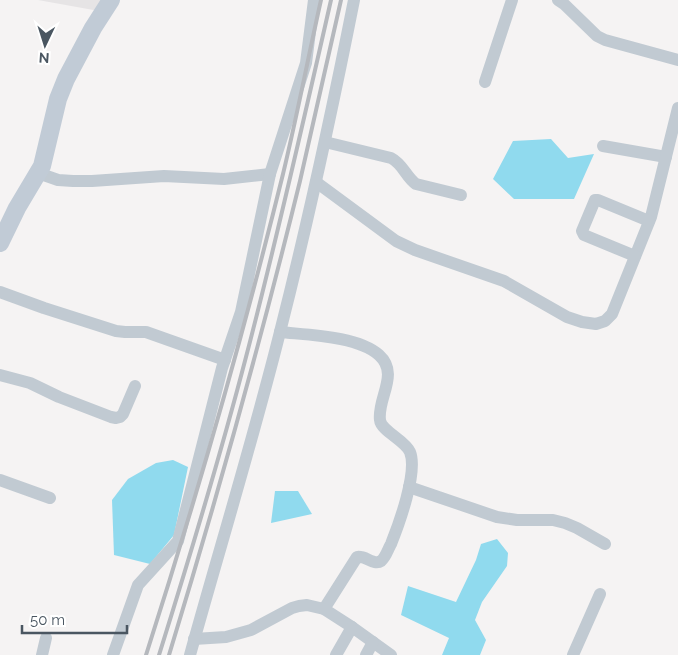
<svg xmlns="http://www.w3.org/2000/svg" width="678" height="655" viewBox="0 0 678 655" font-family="Raleway,sans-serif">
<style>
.education{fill:#e6e4e5}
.water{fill:#90daee}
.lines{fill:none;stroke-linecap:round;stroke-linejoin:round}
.street{stroke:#c1cad2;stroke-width:12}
.secondary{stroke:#c1cbd6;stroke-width:18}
.rail{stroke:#b5b8bd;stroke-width:4}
</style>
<rect width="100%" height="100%" fill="#f5f3f3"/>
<polygon class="education" points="38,0 108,0 99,11"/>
<g class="water">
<polygon points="551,139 568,158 594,154 574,199 514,199 493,179 513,141"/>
<polygon points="173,460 188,467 174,535 150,564 114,555 112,500 128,479 156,463"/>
<polygon points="275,491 298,491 312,514 271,523"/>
<polygon points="497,539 508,553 507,566 482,602 475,620 486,640 480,655 442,655 449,638 401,615 408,586 456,602 476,560 481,544"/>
</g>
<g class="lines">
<g class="street">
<polyline points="558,0 564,4 597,36 605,40 678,60"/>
<polyline points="485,82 512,0"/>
<path d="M 325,142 L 391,158 C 403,164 406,177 416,184 L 461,195"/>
<polyline points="603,146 666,157"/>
<polyline points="38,173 58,180 73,181 92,181 164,176 224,179 270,174"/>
<polyline points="316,182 396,241 415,250 504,281 567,317 582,322 596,324 605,321 612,314 651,217 678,108"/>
<polyline points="635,256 584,235 582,231 595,200 598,200 649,221"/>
<polyline points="0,292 44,308 116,331 125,332 146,332 225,360"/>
<path d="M 280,332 C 308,335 358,336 379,355 C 400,374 377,398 380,420 C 381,431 405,440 410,452 C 418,472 399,524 391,544 C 388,549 386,557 381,561 C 374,566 365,555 357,557 L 324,609"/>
<polyline points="0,375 30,383 59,397 111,417 116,418 120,417 123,414 135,386"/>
<polyline points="0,480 50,498"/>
<polyline points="409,487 497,517 517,520 553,520 565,523 577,528 605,544"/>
<polyline points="194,639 226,637 251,630 292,608 299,606 307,605 324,609 352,627 391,655"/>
<polyline points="42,655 46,638"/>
<polyline points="113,655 138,585 178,541 222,368 241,312 270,174 306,63 314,0"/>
<path d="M 190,655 C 220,547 253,440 280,332 C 308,222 332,111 354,0"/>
<polyline points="336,655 352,627"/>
<polyline points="366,655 373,642"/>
<polyline points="573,655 600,594"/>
</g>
<polyline class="secondary" points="0,243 17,208 42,166 58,99 66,79 93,28 111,0"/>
<g class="rail">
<path d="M 146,655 C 197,496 243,336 283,174 C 297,116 308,58 321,0"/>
<path d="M 159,655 C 190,556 220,457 246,357 C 277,239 304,119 331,0"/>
<path d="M 169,655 C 217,498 261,340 300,181 C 314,121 327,60 341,0"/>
</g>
</g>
<g transform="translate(45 45) rotate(184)" stroke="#ffffff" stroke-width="4" paint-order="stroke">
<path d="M0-4L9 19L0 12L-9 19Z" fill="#4a5661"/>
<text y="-8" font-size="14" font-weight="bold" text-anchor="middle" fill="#4a5661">N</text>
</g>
<path d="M22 625v8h105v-8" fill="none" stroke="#4a5661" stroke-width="2.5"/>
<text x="30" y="625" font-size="15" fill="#4a5661" stroke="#ffffff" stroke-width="4" paint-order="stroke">50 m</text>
</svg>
